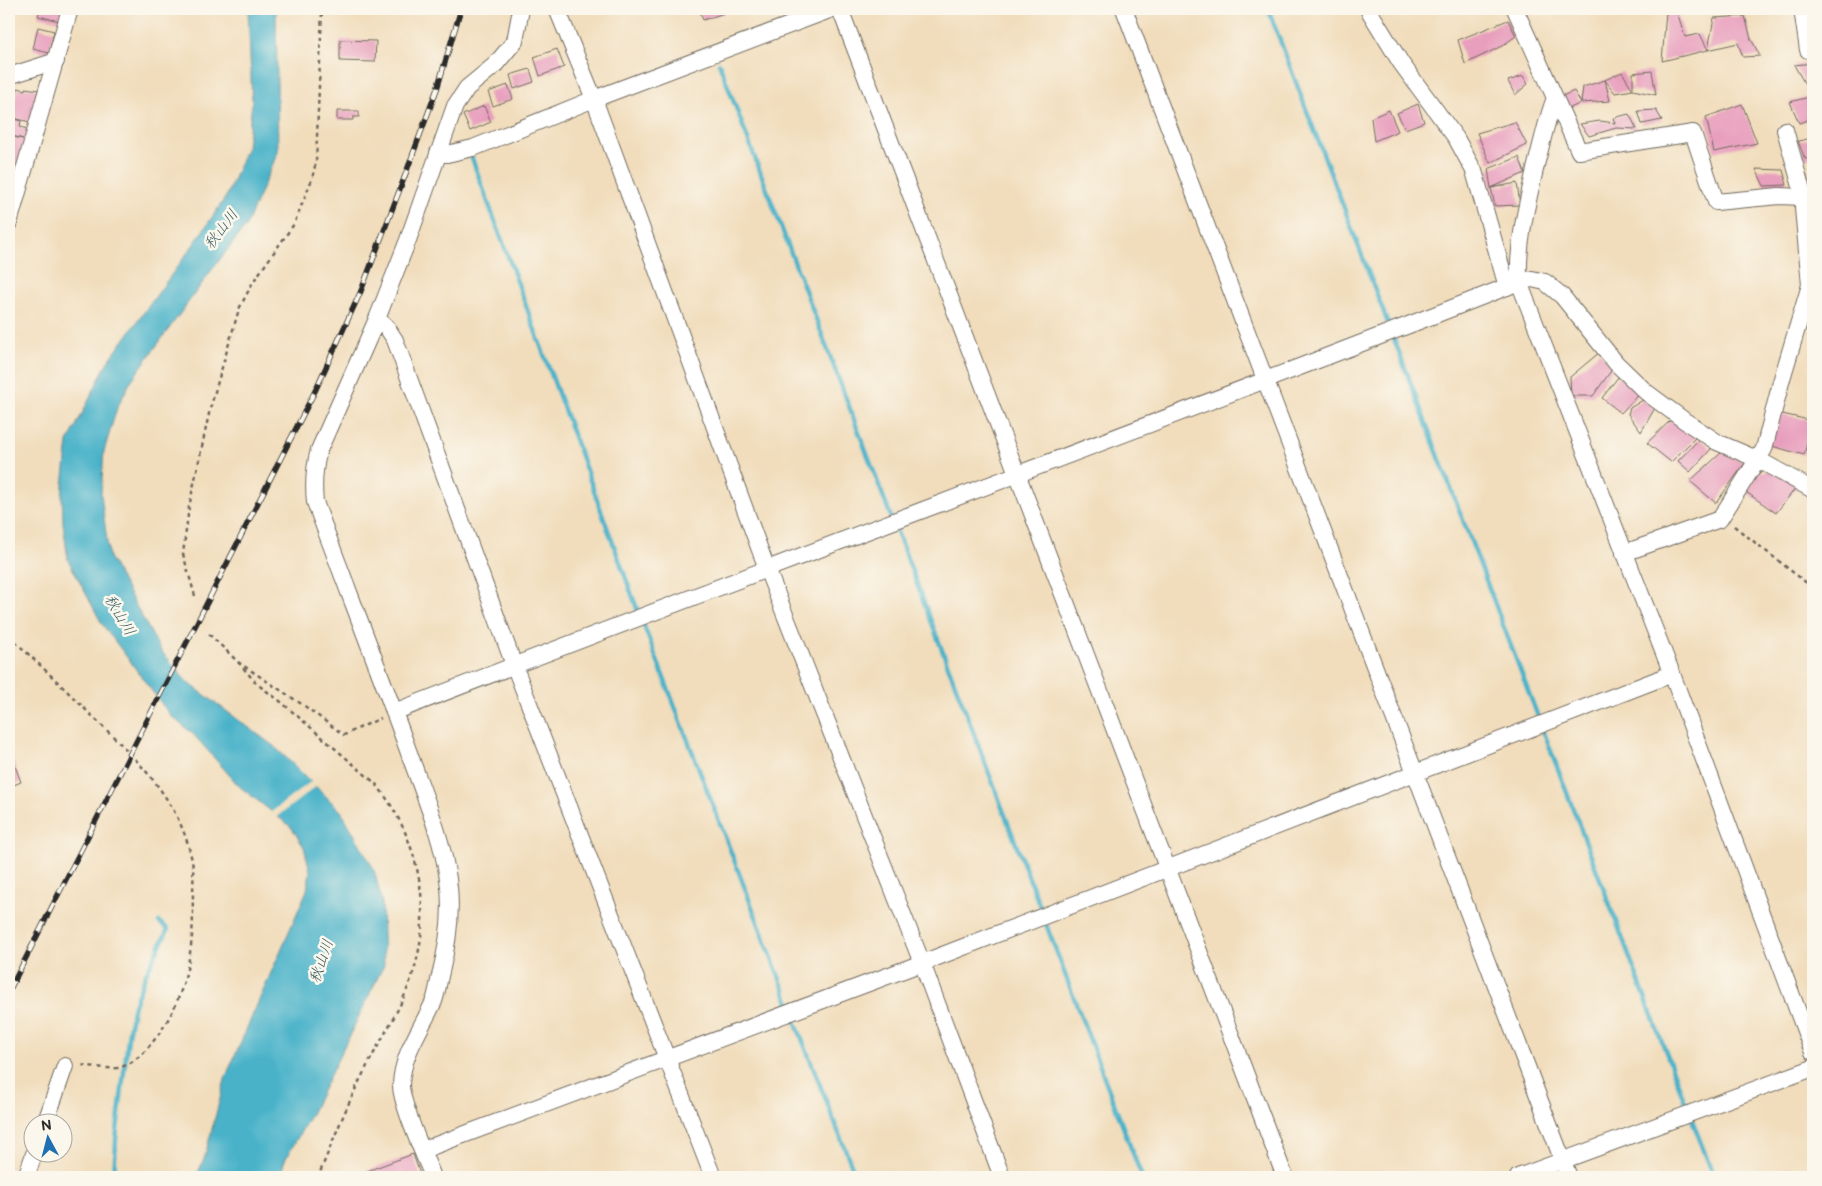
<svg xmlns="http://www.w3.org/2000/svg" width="1822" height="1186" viewBox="0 0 1822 1186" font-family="'Balsamiq Sans','Klee One',sans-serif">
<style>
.water{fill:#4ab2c9;stroke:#3a6e7a}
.pier{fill:#f1ddbc}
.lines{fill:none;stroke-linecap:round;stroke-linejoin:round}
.stream{stroke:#4ab2c9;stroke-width:4.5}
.building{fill:#e89fbd}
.minor-casing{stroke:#70695e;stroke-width:18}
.path{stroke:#70695e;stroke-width:2.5;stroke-dasharray:4 4;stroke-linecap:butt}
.minor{stroke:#fff;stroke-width:16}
.rail-casing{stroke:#2b2b2b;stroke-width:5.5}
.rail{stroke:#fbf7ec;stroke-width:4;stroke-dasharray:11;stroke-linecap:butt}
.labels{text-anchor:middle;stroke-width:5;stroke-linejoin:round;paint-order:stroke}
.water-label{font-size:15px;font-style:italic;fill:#365a62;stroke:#fbf7ec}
</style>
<rect width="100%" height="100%" fill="#fbf7ec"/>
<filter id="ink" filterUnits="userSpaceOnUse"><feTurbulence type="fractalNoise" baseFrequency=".02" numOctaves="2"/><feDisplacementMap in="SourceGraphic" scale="10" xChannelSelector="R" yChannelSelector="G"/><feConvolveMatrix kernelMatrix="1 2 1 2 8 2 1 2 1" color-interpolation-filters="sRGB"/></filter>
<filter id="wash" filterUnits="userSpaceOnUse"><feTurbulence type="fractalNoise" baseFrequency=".0096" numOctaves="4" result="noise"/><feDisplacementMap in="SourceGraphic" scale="20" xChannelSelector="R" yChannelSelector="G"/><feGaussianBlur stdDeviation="1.12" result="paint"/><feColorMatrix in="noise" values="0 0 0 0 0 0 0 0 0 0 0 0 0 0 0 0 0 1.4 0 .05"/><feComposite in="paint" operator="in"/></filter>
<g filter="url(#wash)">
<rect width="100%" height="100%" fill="#f1ddbc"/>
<polygon class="water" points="248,9 276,9 278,152 246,226 211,271 131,381 117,408 104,451 101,494 109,557 161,651 186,681 275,747 341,811 374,869 382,903 384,965 311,1114 284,1162 281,1177 196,1177 204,1159 226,1076 307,890 310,871 304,847 291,827 239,786 193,734 170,715 102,624 68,560 63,523 62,494 68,442 107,363 196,241 227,195 247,147 252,103"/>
<polygon class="pier" points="313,780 318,785 275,818 270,813"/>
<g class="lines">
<g class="stream">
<polyline points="1268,9 1688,1110"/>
<polyline points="719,63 891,517"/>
<polyline points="470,153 639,614"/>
<polyline points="894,524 1042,912"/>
<polyline points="642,621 791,1008"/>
<polyline points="1044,919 1142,1177"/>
<polyline points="793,1016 856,1177"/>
<polyline points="1691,1117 1714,1177"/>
<polyline points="114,1177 116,1139 129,1030 134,1005 145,976 168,929 159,922"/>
</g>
</g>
<g id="blocks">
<g class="building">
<polygon points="40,9 62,9 59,21 38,16"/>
<polygon points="699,9 723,9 724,13 703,20"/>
<polygon points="1666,12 1677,12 1685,37 1700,34 1708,50 1662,61"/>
<polygon points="1745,16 1751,39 1760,56 1743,57 1738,43 1708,50 1714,18"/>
<polygon points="1508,20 1516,36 1502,46 1465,64 1458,40"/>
<polygon points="38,27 54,31 49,53 33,49"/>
<polygon points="340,40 376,41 375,62 340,61"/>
<polygon points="557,49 564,67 540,76 534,57"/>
<polygon points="1813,63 1813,86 1806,86 1794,65"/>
<polygon points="530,69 534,82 514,89 510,75"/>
<polygon points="1652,71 1656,95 1633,90 1633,73"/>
<polygon points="1622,72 1633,90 1615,93 1605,80"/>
<polygon points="1523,76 1528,84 1515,95 1508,81"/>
<polygon points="1605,80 1610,101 1581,103 1583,87"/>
<polygon points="508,85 513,99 493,106 488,92"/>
<polygon points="18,88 25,90 25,88 39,90 30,122 9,117"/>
<polygon points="1574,91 1581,103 1568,109 1562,96"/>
<polygon points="1813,96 1813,118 1799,123 1790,102"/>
<polygon points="1418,104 1424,122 1405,129 1397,113"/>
<polygon points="1742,104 1757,143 1714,152 1706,117"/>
<polygon points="484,106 491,122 470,131 463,115"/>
<polygon points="1389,110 1398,131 1374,141 1371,118"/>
<polygon points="1656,110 1662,120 1642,124 1638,111"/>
<polygon points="337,111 359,111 359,117 353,117 353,120 337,120"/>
<polygon points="1629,114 1637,129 1616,128 1589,136 1580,124 1600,121 1615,123 1613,118"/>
<polygon points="9,117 21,121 20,127 28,129 18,170 9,167 9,136 23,139 9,135"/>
<polygon points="1515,122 1527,145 1490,163 1477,133"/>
<polygon points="1813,138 1813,157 1805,159 1798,141"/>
<polygon points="1519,157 1525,173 1491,188 1488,169"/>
<polygon points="1756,169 1783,170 1787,185 1764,186"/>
<polygon points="9,170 16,172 12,187 9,186"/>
<polygon points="1517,183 1520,205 1495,206 1491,188"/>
<polygon points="1600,352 1613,368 1593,396 1571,396 1570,377"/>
<polygon points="1619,376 1639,394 1621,413 1602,398"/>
<polygon points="1643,400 1655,408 1641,432 1628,414 1630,408"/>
<polygon points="1778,413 1813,421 1804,455 1768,445"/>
<polygon points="1671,420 1698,435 1671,462 1647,443"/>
<polygon points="1700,438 1711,449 1690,472 1678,461"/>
<polygon points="1722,452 1745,463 1716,503 1690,481"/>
<polygon points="1775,470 1798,485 1776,513 1746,492 1760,472"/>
<polygon points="9,750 21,782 9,787"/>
<polygon points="413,1154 421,1177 361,1177 359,1174"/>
</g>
</g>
</g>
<g filter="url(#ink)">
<use href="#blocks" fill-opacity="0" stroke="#70695e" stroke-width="1"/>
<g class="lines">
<defs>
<g id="minor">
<polyline points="557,9 594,99 767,569 922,963 1002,1177"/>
<polyline points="840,9 1285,1177"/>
<polyline points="1124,9 1569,1177"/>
<polyline points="1368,9 1401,63 1456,138 1474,171 1507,287"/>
<polyline points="1515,9 1579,151 1693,133 1716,202 1779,196 1804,197"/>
<polyline points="1802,9 1808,50"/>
<polyline points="9,76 56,61"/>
<path d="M 1555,98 C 1547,118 1543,139 1537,161 C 1528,200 1517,241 1519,282 L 1672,674 L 1813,1052"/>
<polyline points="1785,130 1804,197 1803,208 1810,285"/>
<polyline points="438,153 447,154 473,148 594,99 832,9"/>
<polyline points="9,223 70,9"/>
<polyline points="377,319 386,326 395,340 514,665 713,1177"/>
<polyline points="1624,553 1720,519 1764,449 1781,382 1810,285 1813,285"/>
<path d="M 394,712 C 768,566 1145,429 1519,282 L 1532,279 L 1545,282 L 1562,296 L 1616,363 L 1646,392 L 1685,421 L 1717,442 L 1759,460 L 1813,490"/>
<polyline points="45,1124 65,1066"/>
<polyline points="423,1150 922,963 1672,674"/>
<polyline points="26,1177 34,1154"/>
<path d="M 433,1177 C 425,1157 401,1104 401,1085 C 402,1054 422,1028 434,1001 C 437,993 438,984 440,976 C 448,944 453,911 448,879 C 442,836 423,793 409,753 C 379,669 346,586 315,502 C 313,483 314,468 319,450 L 377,319 L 408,240 L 455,106 L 467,88 L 495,65 L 515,41 L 521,9"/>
<polyline points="1518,1177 1813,1068"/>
</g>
</defs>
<use href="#minor" class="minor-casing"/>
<g class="path">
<polyline points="1734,526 1813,588"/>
<polyline points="195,596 183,554 189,507 210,409 239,309 253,282 294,224 312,179 316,162 322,9"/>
<polyline points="209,634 238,662 306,707 344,735 381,718"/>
<path d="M 9,636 C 36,661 62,686 88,712 C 132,755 180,797 192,861 C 195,877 192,895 193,910 C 193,944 188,979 173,1010 C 164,1029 140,1065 117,1068 C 105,1069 91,1066 79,1065"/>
<path d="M 238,662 L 257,684 L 280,701 L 375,783 C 419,836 435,913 411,979 C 400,1011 380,1040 365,1070 C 347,1104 333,1141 318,1177"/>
</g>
<use href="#minor" class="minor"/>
<defs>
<polyline id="rail" points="9,991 315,391 361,291 403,181 437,89 461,9"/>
</defs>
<use href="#rail" class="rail-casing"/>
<use href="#rail" class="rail"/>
</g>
</g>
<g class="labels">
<g class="water-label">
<text transform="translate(221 229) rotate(-53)" y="5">秋山川</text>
<text transform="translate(120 615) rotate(59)" y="5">秋山川</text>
<text transform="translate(321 961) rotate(-71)" y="5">秋山川</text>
</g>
</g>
<rect width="1822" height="1186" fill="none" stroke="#fbf7ec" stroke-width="30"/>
<g transform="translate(48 1138) rotate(353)"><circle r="24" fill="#fbf7ec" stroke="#a8a59f"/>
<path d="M0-4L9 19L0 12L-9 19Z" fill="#1f6fb2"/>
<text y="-8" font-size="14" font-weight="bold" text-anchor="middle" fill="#2b2b2b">N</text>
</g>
</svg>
